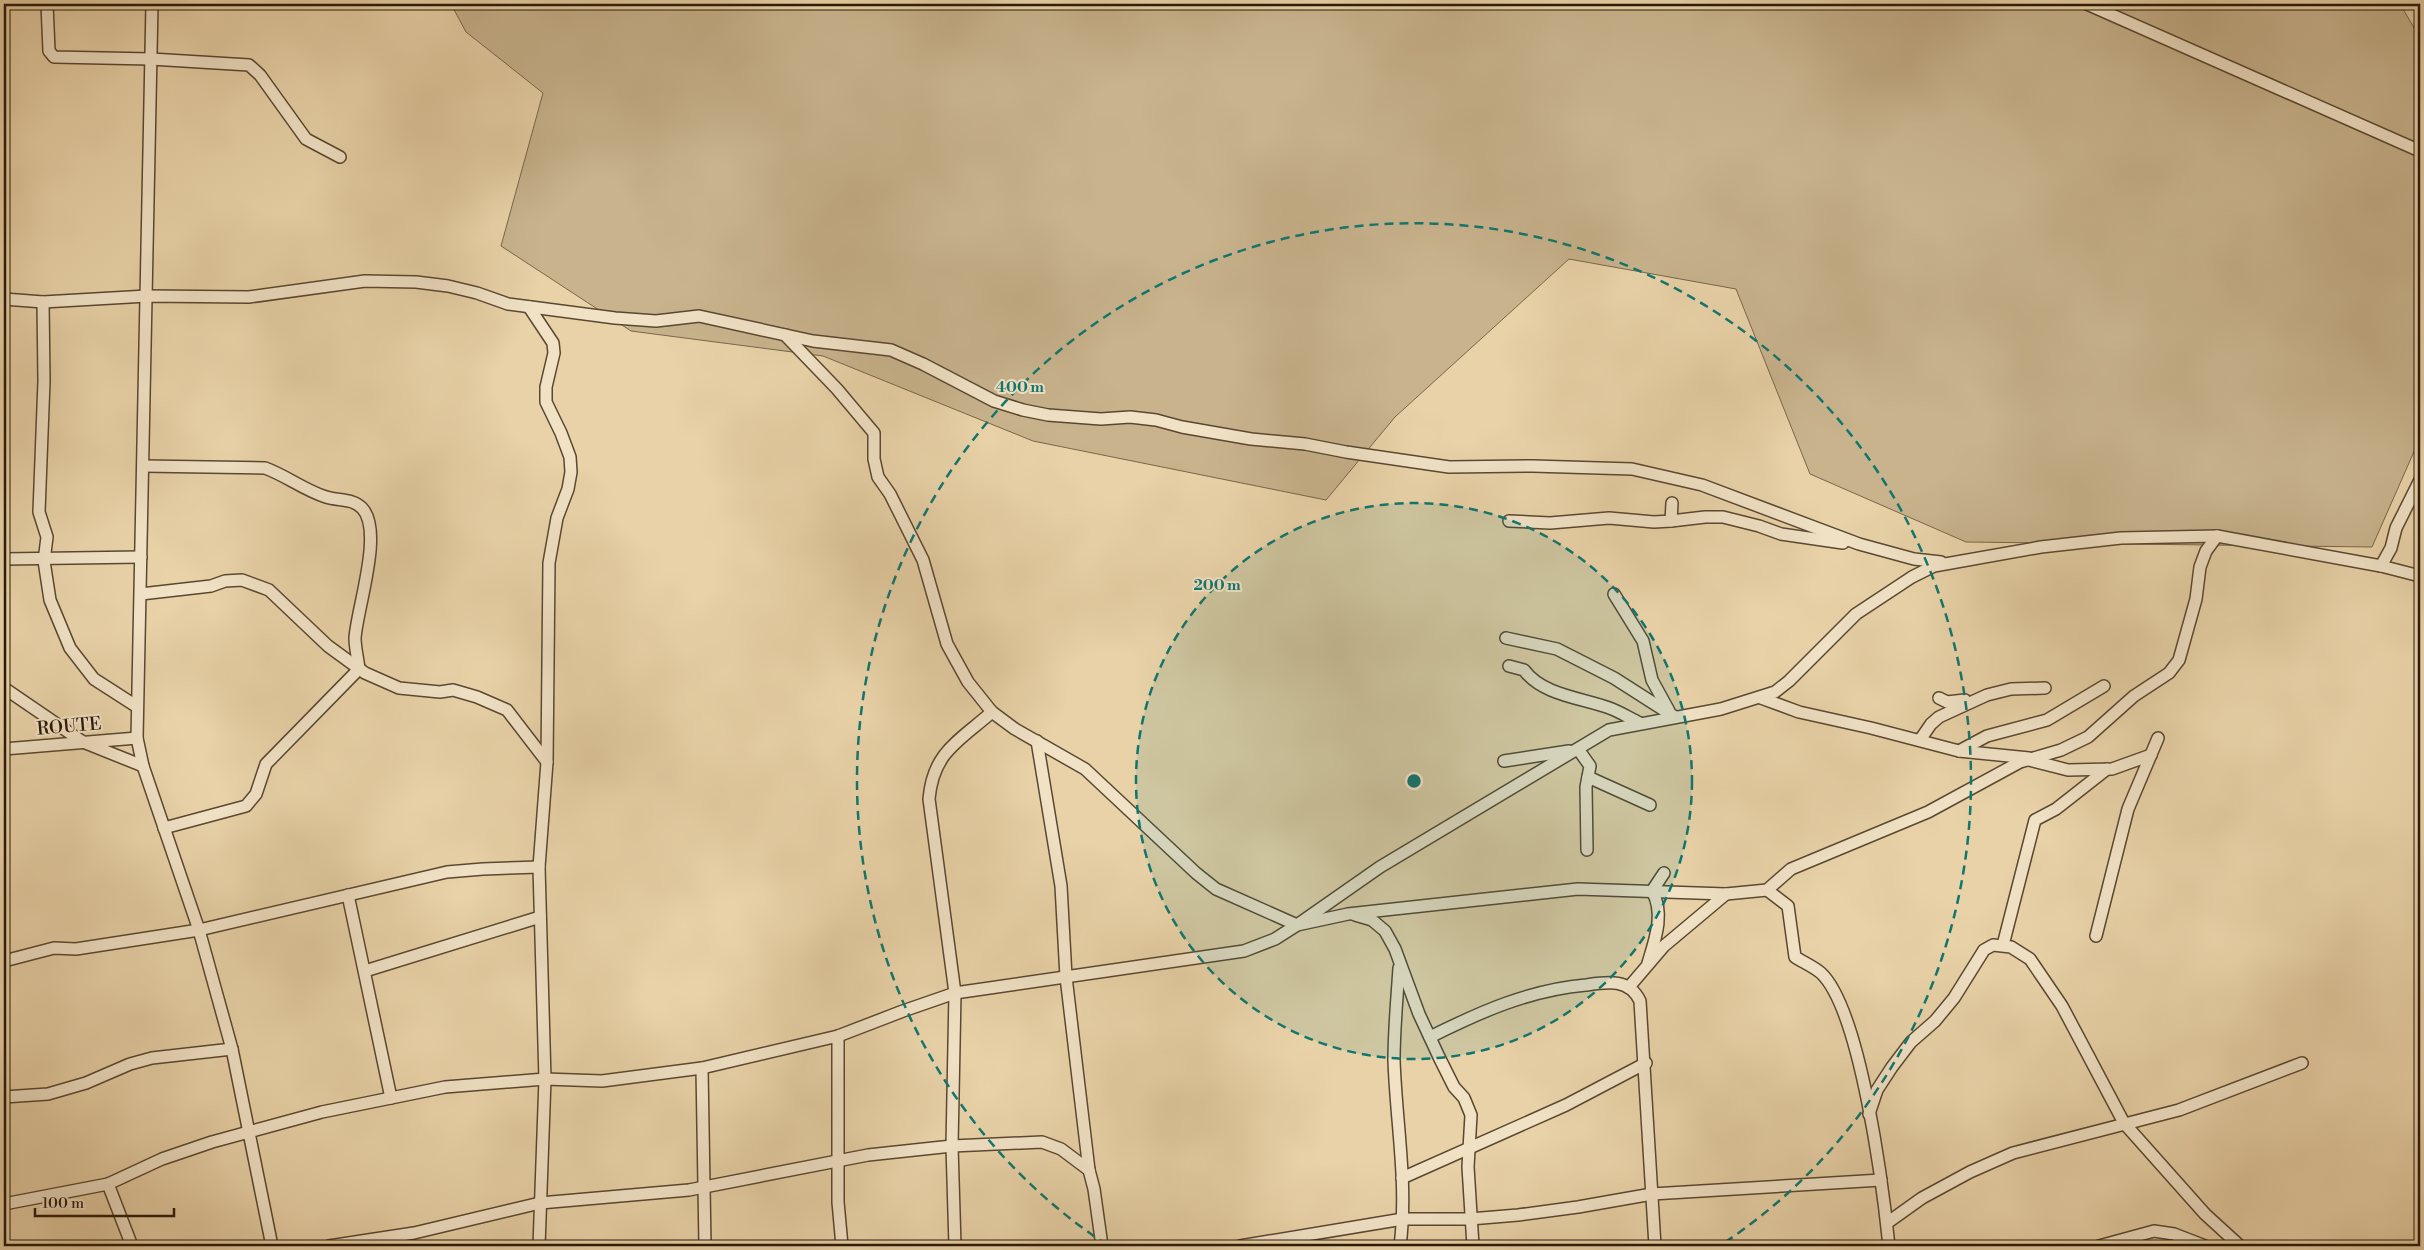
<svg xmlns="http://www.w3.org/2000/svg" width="2424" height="1250" viewBox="0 0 2424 1250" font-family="'Libre Bodoni',serif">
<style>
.green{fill:#c8b38d;stroke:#78664b}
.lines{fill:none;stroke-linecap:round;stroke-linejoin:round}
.minor-casing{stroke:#594831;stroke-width:14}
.minor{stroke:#f1e2c6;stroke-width:11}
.ring{fill:none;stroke:#0f766e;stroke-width:2.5;stroke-dasharray:9 6}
.labels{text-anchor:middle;stroke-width:4;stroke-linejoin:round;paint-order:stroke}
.street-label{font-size:18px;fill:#291a09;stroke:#f1e2c6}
.centre{fill:#0f766e;stroke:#f1e2c6;stroke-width:2.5}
.ring-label{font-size:15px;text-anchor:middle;font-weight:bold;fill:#0f766e;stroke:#f1e2c6;stroke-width:4;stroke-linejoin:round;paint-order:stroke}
</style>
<rect width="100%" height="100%" fill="#e9d2a8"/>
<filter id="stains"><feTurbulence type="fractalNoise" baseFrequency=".004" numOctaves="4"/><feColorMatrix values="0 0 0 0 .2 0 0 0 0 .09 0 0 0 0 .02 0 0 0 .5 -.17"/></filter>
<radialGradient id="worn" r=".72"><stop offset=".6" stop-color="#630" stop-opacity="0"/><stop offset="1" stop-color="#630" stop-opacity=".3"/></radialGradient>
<polygon class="green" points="451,4 2400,4 2420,38 2420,438 2372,547 1966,542 1810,474 1736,289 1569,259 1395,417 1326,500 1033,441 823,356 631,331 501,246 543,93 466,32"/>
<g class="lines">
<defs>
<g id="minor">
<polyline points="47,4 49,51 54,57 151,59 249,65 260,75 306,139 340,157"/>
<polyline points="152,4 137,738 143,766 199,930 232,1049 272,1246"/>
<polyline points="2087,4 2420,151"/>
<polyline points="4,299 43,302 147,296 249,297 365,281 416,282 448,286 477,293 508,304 615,318 656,321 699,316 813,341 891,350 923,364 994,401 1023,410 1048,415 1101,419 1130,417 1156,420 1182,427 1251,439 1305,444 1346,452 1449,467 1533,466 1632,469 1702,485 1859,544 1914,559 1941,562"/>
<polyline points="43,302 44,381 39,512 47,537 44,561 50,600 70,648 94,679 136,706"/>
<polyline points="529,307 553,343 554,353 546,387 546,402 561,433 570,457 571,472 568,489 557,518 549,563 547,762 539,867 545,1079 539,1246"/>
<polyline points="785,335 837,389 874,433 874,459 878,477 890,494 923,560 947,644 968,682 992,712 1015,729 1085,769 1196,873 1216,889 1297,925 1380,867 1609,730 1721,709 1775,692 1789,681 1856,614 1912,577 1934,566 2041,547 2121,538 2217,536 2381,566"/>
<path d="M 143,466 L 265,468 C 287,476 304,490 326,497 C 339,501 352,498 362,508 C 384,531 357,608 355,638 C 355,648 358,659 359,669 L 266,764 L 256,794 L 246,806 L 164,828"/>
<polyline points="2420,480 2396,528 2391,548 2381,566 2420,576"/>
<polyline points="1509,521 1550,523 1609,518 1654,522 1671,521 1672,503"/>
<polyline points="1671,521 1705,517 1723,517 1759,526 1781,534 1843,543"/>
<polyline points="4,559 141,557"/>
<polyline points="141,594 211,586 225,581 242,580 269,590 328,646 365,673 399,688 440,692 453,690 477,697 507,710 547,762"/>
<polyline points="1614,594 1643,641 1652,680 1669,711"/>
<polyline points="1506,638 1557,649 1614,678 1675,717"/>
<path d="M 1509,666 L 1524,670 C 1543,696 1584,698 1612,709 C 1622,713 1631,719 1640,723"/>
<polyline points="4,688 83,742 143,766"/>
<polyline points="1761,698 1799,712 1871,728 1959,751 2029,758"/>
<polyline points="1939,698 1947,702 1965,700"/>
<polyline points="1920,740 1931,724 1939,717 1987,695 2011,689 2045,688"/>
<polyline points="1037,741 1061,886 1066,977 1089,1170 1094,1189 1102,1246"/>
<polyline points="4,749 137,738"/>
<polyline points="1578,749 1590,766 1586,787 1587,850"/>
<polyline points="1959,751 1987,736 2047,720 2104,686"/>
<polyline points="2029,760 2068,770 2112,769 2151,755"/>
<polyline points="1504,761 1569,751"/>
<polyline points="1588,777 1650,805"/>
<path d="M 1767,890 L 1788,906 L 1795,957 C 1803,962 1814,967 1821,973 C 1861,1011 1883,1188 1889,1246"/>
<polyline points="348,895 391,1098"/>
<polyline points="1355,915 1372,920 1385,931 1395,949 1419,1014 1439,1057 1454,1087 1464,1098 1471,1115 1468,1167 1473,1246"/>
<polyline points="2096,936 2128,809 2158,738"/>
<polyline points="2003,945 2035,820 2056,809 2107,769"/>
<polyline points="4,961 54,948 76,949 199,930 447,872 483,869 539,867"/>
<path d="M 1648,963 C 1655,940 1665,913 1652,891 L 1664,873"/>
<path d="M 1399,968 C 1397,999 1394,1030 1394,1060 C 1396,1122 1408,1184 1400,1246"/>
<polyline points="365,971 540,917"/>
<polyline points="1629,987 1664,946 1726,894"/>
<polyline points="838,1036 838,1202 842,1246"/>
<path d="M 1430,1037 C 1480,1012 1529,990 1586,985 C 1607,982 1629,978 1640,1001 L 1655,1246"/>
<polyline points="702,1068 705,1246"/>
<polyline points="4,1097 48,1094 86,1083 130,1064 152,1058 232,1049"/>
<polyline points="1869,1114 1877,1090 1892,1067 1911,1042 1935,1021 1954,998 1984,950 1993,945 2011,947 2030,959 2062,1006 2124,1123 2205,1214 2240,1246"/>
<polyline points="1402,1178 1566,1105 1646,1063"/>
<polyline points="108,1184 132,1246"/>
<polyline points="4,1204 108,1184 162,1159 212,1142 322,1112 445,1087 545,1079 602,1081 702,1068 838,1036 903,1011 955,993 1244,951 1275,939 1297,925 1348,914 1578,889 1726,894 1767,890 1791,869 1928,812 2020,762 2061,750 2088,737 2134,696 2169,673 2179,660 2196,599 2200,567 2206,551 2217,536"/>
<polyline points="1887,1223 1922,1198 1970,1172 2013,1153 2179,1110 2302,1063"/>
<polyline points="329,1246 414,1233 540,1203 689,1190 868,1155 952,1146 1042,1142 1061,1149 1089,1170"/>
<path d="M 955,1246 L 952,1146 L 955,993 L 929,799 C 933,752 959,741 992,712"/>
<polyline points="1240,1246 1403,1219 1470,1219 1518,1215 1578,1207 1652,1194 1881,1180"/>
<polyline points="2099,1246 2154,1231 2174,1234 2205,1246"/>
</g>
</defs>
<use href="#minor" class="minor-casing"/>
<use href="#minor" class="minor"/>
</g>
<circle cx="1414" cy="781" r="278" fill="#0f766e" fill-opacity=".12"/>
<g class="ring">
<circle cx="1414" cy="781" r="278"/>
<path d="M1107 1245A557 557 0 1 1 1721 1245"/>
</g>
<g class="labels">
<g class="street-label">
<text transform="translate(69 726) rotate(-5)" y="6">ROUTE</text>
</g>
</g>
<circle cx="1414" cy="781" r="8" class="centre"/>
<g class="ring-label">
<text x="1020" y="392">400 m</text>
<text x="1217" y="590">200 m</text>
</g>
<rect width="2424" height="1250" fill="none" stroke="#e9d2a8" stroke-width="20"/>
<rect x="5" y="5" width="2414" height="1240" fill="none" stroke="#291a09" stroke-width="2.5"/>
<rect x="10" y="10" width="2404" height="1230" fill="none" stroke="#291a09"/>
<path d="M35 1208v8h139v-8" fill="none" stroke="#291a09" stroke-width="2.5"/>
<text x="42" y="1208" font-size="15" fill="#291a09" stroke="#f1e2c6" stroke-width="4" paint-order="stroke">100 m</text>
<rect width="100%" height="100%" filter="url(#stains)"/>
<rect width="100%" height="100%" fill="url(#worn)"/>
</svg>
